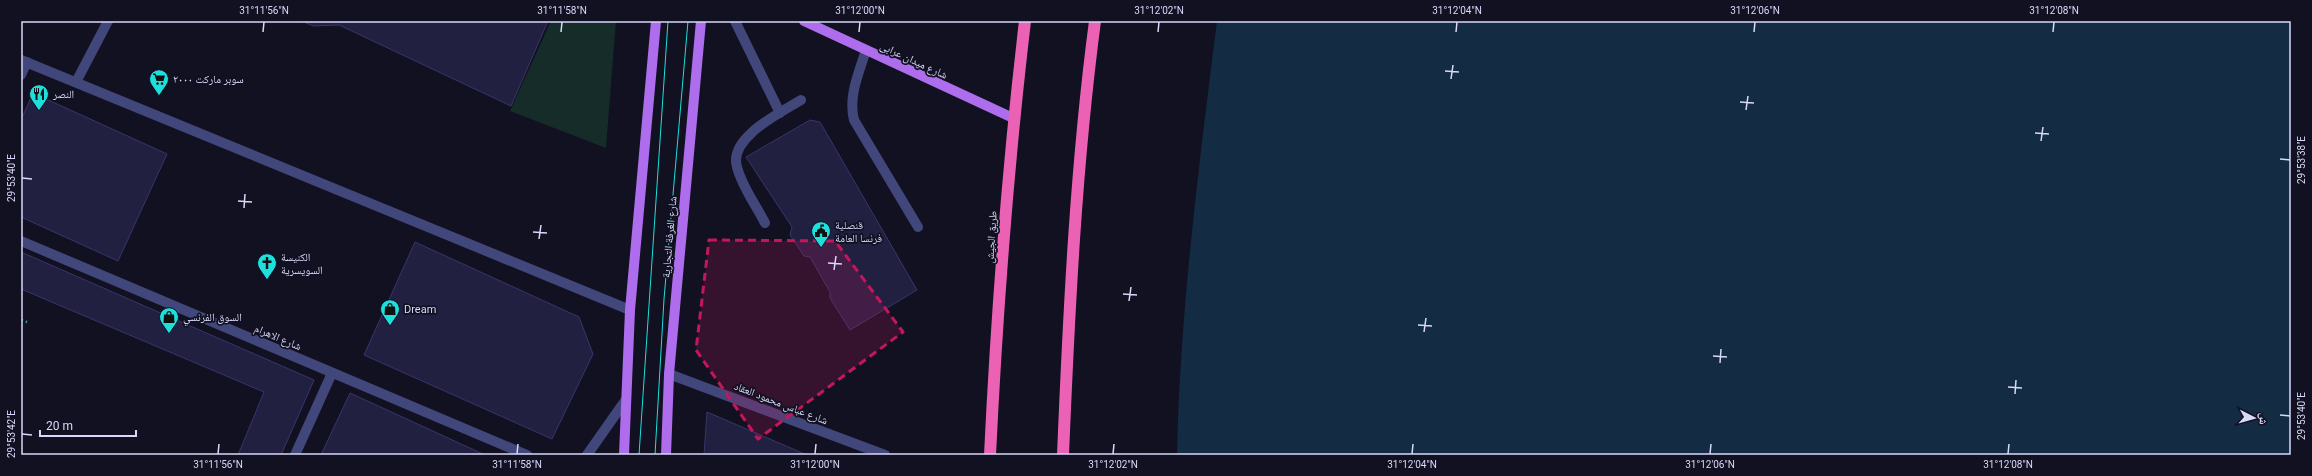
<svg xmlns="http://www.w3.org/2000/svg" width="2312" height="476" viewBox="0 0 2312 476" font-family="Roboto,'Noto Naskh Arabic',sans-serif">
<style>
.green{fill:#152c28}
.water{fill:#142c43}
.building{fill:#222041;stroke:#39356a}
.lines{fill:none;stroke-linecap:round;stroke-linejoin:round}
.path{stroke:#3ea794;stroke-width:2.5;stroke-dasharray:2 3;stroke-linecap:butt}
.minor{stroke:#42477b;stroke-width:10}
.major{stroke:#ad6dec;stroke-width:10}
.highway{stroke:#eb62b4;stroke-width:12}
.tram{stroke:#1de0dc;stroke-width:1}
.marked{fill:#c2185b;fill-opacity:0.2;stroke:#c2185b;stroke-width:3;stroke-dasharray:8 5;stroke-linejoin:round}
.ticks{fill:none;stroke:#d8d8fa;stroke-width:1.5}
.labels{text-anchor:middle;stroke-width:3.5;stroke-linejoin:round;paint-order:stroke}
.street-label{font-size:11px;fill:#d8d8fa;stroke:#121122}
.poi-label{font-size:11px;fill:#d8d8fa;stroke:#121122;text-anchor:start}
.neatline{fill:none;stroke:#d8d8fa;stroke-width:1.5}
.ticks-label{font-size:10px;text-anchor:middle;fill:#d8d8fa}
</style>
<rect width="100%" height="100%" fill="#121122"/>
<polygon class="green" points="551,21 616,21 606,148 510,111"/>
<path class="water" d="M 1217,21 L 2291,21 L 2291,455 L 1177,455 C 1180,310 1199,165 1217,21 Z"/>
<g class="building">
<polygon points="302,21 548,21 511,106 339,25 313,26"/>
<polygon points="33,93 167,154 118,261 21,217 21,120"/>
<polygon points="810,120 820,122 917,290 850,330 830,298 830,292 810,257 804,256 790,235 792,227 746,157"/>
<polygon points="415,242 579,317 593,354 552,439 364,355"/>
<polygon points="21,252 314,380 281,455 238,455 264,392 21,289"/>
<polygon points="350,393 485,455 321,455"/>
<polygon points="707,412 807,455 704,455"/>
</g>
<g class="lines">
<polyline class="path" points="21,320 27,322"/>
<g class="minor">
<polyline points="735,21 780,113"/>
<path d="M 866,50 C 859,73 848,96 854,120 L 918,227"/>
<polyline points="21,60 630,310"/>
<polyline points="21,75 27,62"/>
<polyline points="76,82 108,21"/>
<path d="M 765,223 C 756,205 742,187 737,167 C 728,138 780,113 801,100"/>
<polyline points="21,241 527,455"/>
<polyline points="669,374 885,455"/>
<polyline points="295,455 332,373"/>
<polyline points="587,455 625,401"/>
</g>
<g class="major">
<polyline points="804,21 1013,118"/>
<polyline points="624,455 630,310 656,21"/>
<polyline points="666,455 669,374 701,21"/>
</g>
<g class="highway">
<path d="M 990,455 C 997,310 1008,165 1025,21"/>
<path d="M 1063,455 C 1069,310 1076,165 1095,21"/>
</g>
<g class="tram">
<polyline points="639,455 668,21"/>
<polyline points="655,455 664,299 688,21"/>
</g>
</g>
<path class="marked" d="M 709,240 L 835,241 L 903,332 L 758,439 L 696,350 Z"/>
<path class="ticks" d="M 263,32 L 264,22M 561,32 L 562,22M 859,32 L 860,22M 1158,32 L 1159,22M 1456,32 L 1457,22M 1754,32 L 1755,22M 2053,32 L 2054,22M 1445,71 L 1459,72M 1451,79 L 1453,65M 1740,102 L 1754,103M 1746,110 L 1748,96M 2035,133 L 2049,134M 2041,141 L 2043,127M 2280,159 L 2290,160M 22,178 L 32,179M 238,201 L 252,202M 244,208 L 245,194M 533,232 L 547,233M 539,239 L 541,225M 828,263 L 842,264M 834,270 L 836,256M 1123,294 L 1137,295M 1129,301 L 1131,287M 1418,325 L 1432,326M 1424,332 L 1426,318M 1713,356 L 1727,357M 1720,363 L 1721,349M 2008,387 L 2022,388M 2015,394 L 2016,380M 2280,415 L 2290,416M 22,434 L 32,435M 218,454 L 219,444M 517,454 L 518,444M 815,454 L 816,444M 1113,454 L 1114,444M 1412,454 L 1413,444M 1710,454 L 1711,444M 2008,454 L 2009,444"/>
<defs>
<symbol id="supermarket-pin" viewBox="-11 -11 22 30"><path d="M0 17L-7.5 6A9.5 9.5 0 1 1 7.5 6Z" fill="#1de0dc" stroke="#121122"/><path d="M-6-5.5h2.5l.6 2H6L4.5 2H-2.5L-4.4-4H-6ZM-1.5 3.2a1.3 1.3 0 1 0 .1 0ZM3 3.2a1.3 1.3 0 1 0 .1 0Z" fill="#111"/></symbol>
<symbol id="restaurant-pin" viewBox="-11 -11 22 30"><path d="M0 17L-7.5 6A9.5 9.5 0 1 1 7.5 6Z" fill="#1de0dc" stroke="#121122"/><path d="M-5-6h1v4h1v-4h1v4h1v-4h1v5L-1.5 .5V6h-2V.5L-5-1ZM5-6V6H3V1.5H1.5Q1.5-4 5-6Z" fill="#111"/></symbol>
<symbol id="civic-pin" viewBox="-11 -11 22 30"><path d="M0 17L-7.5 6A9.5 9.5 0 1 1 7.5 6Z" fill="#1de0dc" stroke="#121122"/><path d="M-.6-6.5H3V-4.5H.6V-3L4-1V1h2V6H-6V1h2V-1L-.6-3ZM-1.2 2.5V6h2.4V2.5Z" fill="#111"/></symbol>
<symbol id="church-pin" viewBox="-11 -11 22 30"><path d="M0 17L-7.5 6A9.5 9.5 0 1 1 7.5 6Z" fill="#1de0dc" stroke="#121122"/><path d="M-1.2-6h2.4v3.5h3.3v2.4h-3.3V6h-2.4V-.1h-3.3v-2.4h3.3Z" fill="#111"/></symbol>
<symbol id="shop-pin" viewBox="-11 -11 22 30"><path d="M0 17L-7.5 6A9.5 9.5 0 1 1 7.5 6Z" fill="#1de0dc" stroke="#121122"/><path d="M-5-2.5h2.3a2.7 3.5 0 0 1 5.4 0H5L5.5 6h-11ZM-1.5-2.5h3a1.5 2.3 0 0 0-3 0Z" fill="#111"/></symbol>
</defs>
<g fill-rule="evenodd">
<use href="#supermarket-pin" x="148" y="68" width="22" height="30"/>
<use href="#restaurant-pin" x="28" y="83" width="22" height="30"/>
<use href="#civic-pin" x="810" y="220" width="22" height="30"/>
<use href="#church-pin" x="256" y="252" width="22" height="30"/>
<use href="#shop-pin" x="379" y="298" width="22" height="30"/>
<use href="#shop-pin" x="158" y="306" width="22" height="30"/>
</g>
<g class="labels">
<g class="street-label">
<text transform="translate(914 60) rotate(25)" y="4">شارع ميدان عرابى</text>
<text transform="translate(669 237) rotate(-85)" y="4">شارع الغرفة التجارية</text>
<text transform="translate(991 237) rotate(-86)" y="4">طريق الجيش</text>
<text transform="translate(278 337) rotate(23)" y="4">شارع الاهرام</text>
<text transform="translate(781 403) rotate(21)" y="4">شارع عباس محمود العقاد</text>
</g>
<g class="poi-label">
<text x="173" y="83">سوبر ماركت ٢٠٠٠</text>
<text x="53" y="98">النصر</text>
<text x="835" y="229">قنصلية<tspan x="835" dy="13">فرنسا العامة</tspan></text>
<text x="281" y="261">الكنيسة<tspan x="281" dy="13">السويسرية</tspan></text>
<text x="404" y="313">Dream</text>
<text x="183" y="321">السوق الفرنسي</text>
</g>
</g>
<rect width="2312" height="476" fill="none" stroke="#121122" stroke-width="44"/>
<g transform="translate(2254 418) rotate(96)" stroke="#121122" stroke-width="3" paint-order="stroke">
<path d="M0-3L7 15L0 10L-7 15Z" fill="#d8d8fa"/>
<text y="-6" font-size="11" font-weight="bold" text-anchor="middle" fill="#d8d8fa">ش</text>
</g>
<path d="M40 430v6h96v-6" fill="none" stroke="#d8d8fa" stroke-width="2"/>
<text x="46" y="430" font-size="12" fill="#d8d8fa" stroke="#121122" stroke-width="3" paint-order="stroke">20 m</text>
<rect x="22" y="22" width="2268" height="432" class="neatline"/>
<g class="ticks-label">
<text x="264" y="14">31°11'56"N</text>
<text x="562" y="14">31°11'58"N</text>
<text x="860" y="14">31°12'00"N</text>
<text x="1159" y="14">31°12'02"N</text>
<text x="1457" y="14">31°12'04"N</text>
<text x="1755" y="14">31°12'06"N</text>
<text x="2054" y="14">31°12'08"N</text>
<text transform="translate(2301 160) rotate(-90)" y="4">29°53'38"E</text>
<text transform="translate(11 178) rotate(-90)" y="4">29°53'40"E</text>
<text transform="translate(2301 416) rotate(-90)" y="4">29°53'40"E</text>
<text transform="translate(11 434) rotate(-90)" y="4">29°53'42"E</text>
<text x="218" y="468">31°11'56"N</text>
<text x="517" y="468">31°11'58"N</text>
<text x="815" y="468">31°12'00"N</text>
<text x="1113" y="468">31°12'02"N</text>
<text x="1412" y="468">31°12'04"N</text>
<text x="1710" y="468">31°12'06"N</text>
<text x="2008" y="468">31°12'08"N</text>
</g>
</svg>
